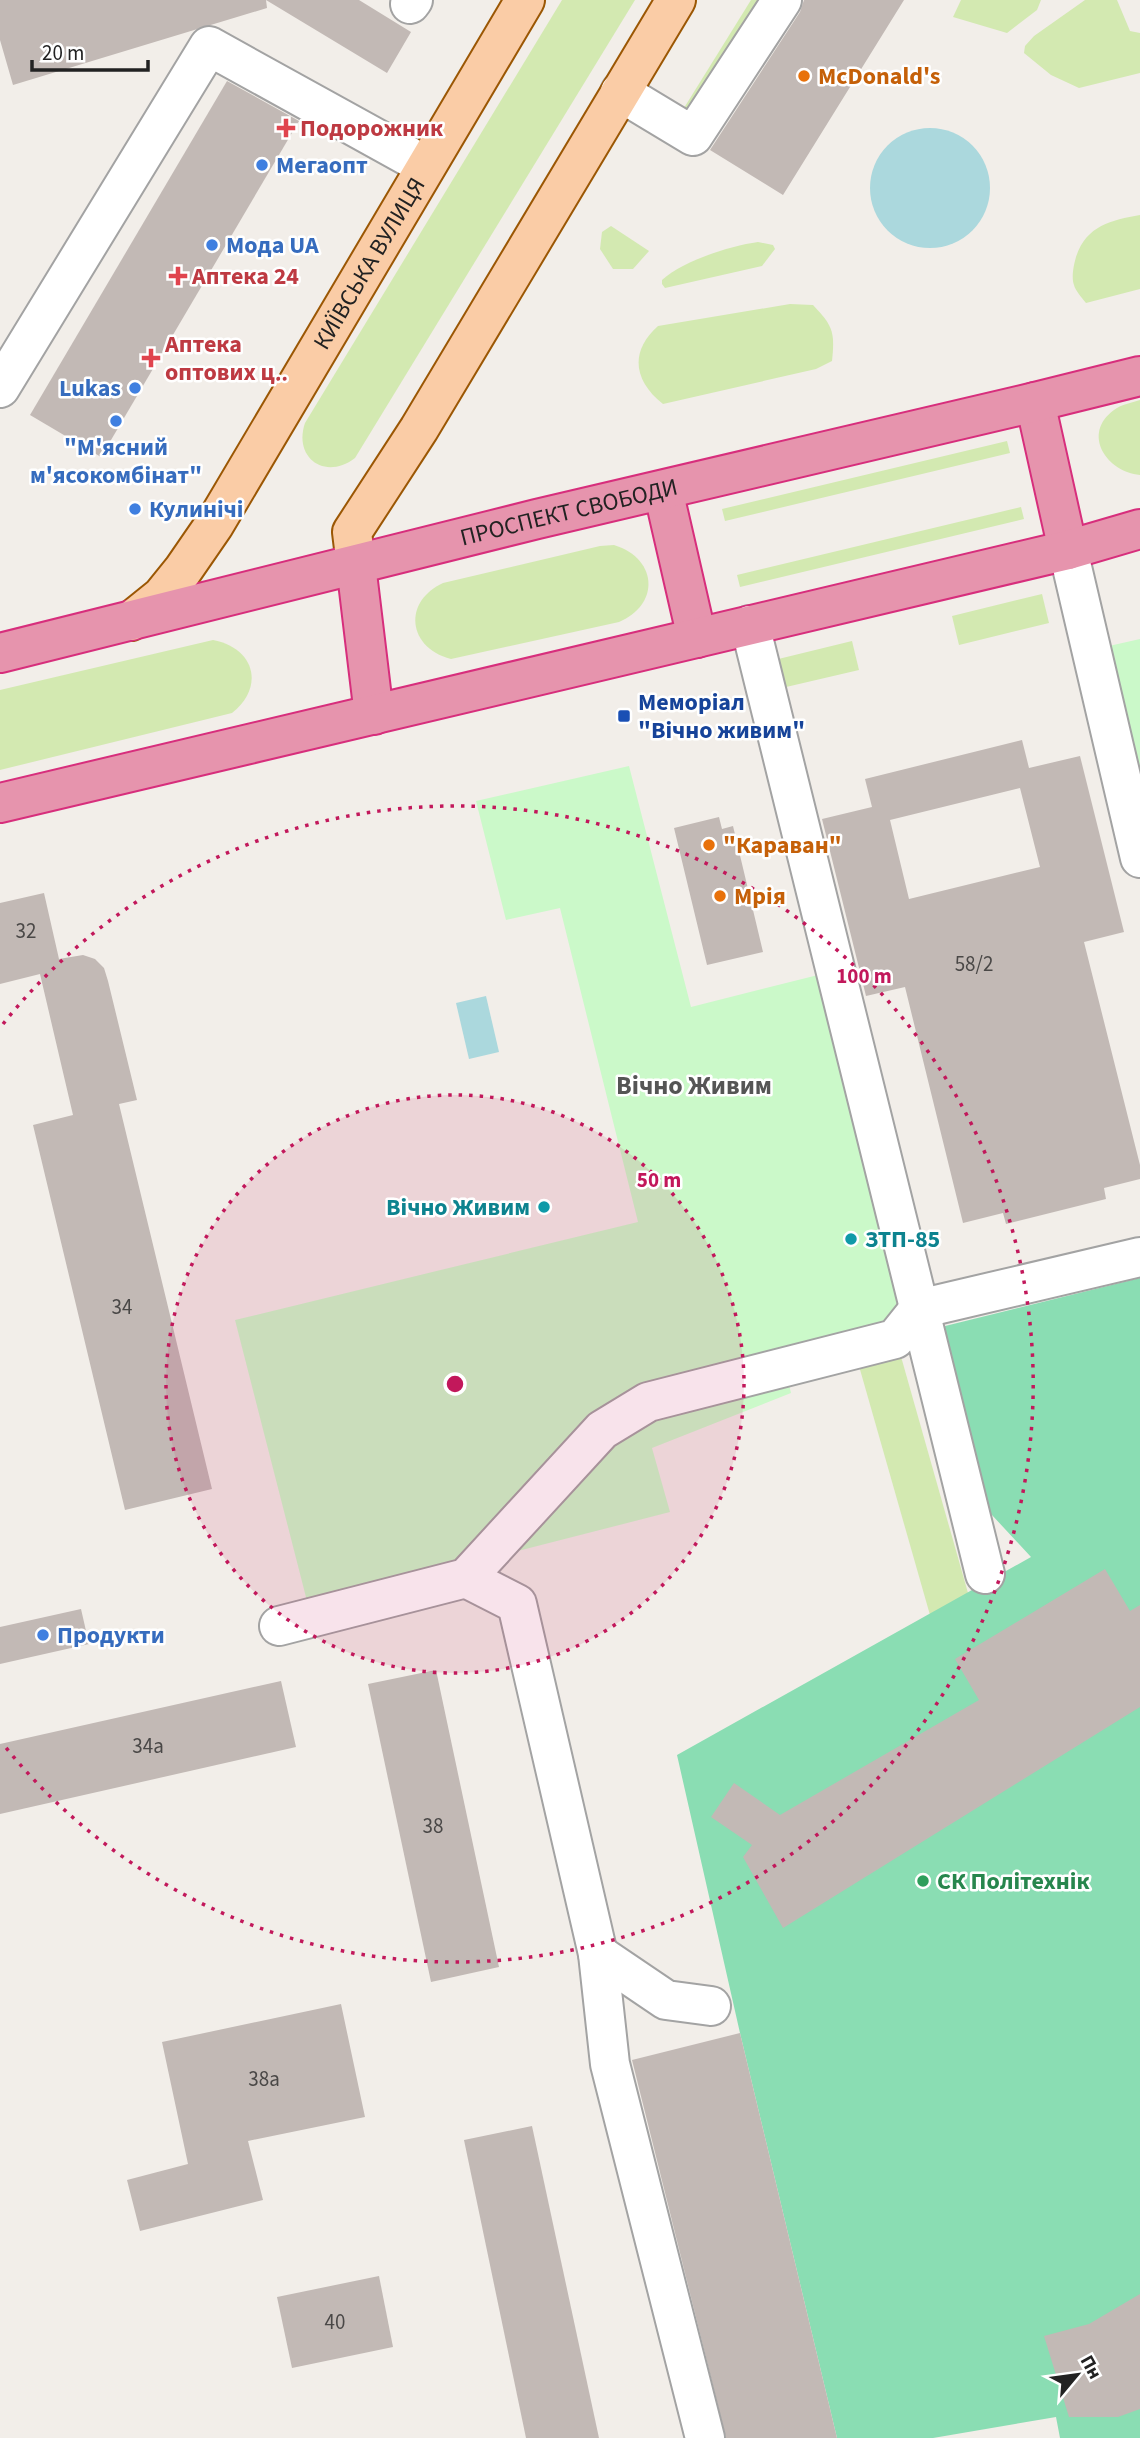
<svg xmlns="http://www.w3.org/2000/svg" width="1140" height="2438" viewBox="0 0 1140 2438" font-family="'Source Sans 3',sans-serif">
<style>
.grass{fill:#d3e9b1}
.park{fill:#cbf9c9}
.pitch{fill:#8addb3}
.water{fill:#abd8dd}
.building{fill:#c2b9b5;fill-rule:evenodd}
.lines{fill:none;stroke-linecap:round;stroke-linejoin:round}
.minor-casing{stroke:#a3a3a3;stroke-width:42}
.major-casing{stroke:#9b5704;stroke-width:42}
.highway-casing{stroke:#d72e7c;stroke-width:42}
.minor{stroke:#fff;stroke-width:38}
.major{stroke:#facca6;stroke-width:38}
.highway{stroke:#e694ad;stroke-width:38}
.ring{fill:none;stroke:#c2185b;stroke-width:3.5;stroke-dasharray:3.5 7}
.food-dot{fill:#e8710a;stroke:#fff;stroke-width:2.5}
.health-dot{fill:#e0444e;stroke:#fff;stroke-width:2.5}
.shop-dot{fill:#3f7fe0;stroke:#fff;stroke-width:2.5}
.transit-dot{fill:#1a4fb4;stroke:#fff;stroke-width:2.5}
.culture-dot{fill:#0f9aa8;stroke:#fff;stroke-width:2.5}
.leisure-dot{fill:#2e9e5b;stroke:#fff;stroke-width:2.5}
.labels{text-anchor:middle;stroke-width:5;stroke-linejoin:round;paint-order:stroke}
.number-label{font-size:21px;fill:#4a4847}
.food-label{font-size:24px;font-weight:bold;fill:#c56008;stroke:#fff;text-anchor:start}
.health-label{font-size:24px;font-weight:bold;fill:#be3a42;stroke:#fff;text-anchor:start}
.shop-label{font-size:24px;font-weight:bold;fill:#366cbe;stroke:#fff;text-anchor:start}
.street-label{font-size:24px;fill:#222;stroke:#fff}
.transit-label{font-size:24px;font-weight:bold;fill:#164399;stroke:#fff;text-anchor:start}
.culture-label{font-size:24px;font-weight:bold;fill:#0d838f;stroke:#fff;text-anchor:end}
.leisure-label{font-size:24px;font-weight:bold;fill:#27864d;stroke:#fff;text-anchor:start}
.neighbourhood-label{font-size:26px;font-weight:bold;fill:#555;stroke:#fff}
.centre{fill:#c2185b;stroke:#fff;stroke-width:3.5}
.ring-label{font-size:21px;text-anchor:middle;font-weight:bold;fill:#c2185b;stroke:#fff;stroke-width:5;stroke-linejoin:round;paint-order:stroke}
</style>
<rect width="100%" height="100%" fill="#f2eee9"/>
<g class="grass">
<path d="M 562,0 L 635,0 L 355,458 C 325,481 293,458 305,423 Z"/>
<polygon points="751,0 767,0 702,104 679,116"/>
<polygon points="961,0 1041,0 1037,10 1007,33 953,17"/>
<polygon points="1085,0 1117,0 1130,31 1140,33 1140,73 1079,88 1051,75 1024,53 1025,46 1034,36"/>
<path d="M 1140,215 L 1140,289 L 1086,303 C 1082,298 1075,290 1074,285 C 1071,277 1074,264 1076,257 C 1086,226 1111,220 1140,215 Z"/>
<polygon points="611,226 649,251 633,269 613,269 600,249 602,232"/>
<path d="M 758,242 L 773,245 L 775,249 L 762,266 L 665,288 L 662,284 L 662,280 C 683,261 729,246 758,242 Z"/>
<path d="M 790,304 L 813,305 C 833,326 835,332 832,361 L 816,369 L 663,404 C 634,381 629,352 658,326 Z"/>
<path d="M 1140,400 L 1140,475 C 1107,472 1081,434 1114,410 C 1122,404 1131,403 1140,400 Z"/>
<polygon points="1007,441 1010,453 725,521 722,509"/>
<polygon points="1021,507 1024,519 740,587 737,575"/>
<path d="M 614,545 C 657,558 661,604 619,622 L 451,659 C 408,648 402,602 443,583 L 600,546 Z"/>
<polygon points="1042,594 1049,623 959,645 952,616"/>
<path d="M 213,640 C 255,648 265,687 232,713 L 0,770 L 0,690 Z"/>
<polygon points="852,641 859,670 769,691 762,663"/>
<polygon points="898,1346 968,1593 930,1615 859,1366"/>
</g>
<g class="park">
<polygon points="1140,639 1140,778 1109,646"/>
<polygon points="629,766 691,1007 818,975 906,1317 781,1351 791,1393 652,1448 670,1512 308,1605 235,1320 638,1222 560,908 506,920 476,801"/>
</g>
<polygon class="pitch" points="1140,1278 1140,2438 1060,2438 1056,2417 933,2438 837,2438 740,2033 677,1755 1031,1557 978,1500 937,1328"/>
<g class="water">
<circle cx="930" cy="188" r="60"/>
<polygon points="486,996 499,1052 469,1059 456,1003"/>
</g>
<g class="building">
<polygon points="0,0 359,0 411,32 387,73 266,0 267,8 13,85 0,40"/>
<polygon points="804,0 904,0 783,195 710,150 800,12"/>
<polygon points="227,81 299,121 101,457 30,415"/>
<path d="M 1022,740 L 1029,768 L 1080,756 L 1124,932 L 1084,942 L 1140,1165 L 1140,1179 L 1104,1188 L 1106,1199 L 1006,1224 L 1003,1213 L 963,1223 L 905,987 L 866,996 L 822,819 L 872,807 L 865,779 ZM 1020,788 L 1040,867 L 909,899 L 890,820 Z"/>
<polygon points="719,817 722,829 733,826 763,952 707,965 674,828"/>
<polygon points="44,893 59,959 83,955 95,959 104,968 108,981 137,1100 119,1104 212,1489 125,1510 33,1125 73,1115 40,974 0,984 0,903"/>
<polygon points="1105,1569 1130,1611 1140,1605 1140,1707 783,1928 743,1857 752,1845 711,1817 734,1783 780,1815 979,1700 955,1659"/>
<polygon points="81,1609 89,1644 0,1664 0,1627"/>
<polygon points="436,1670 499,1967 431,1982 368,1684"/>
<polygon points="281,1681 296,1747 0,1814 0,1744"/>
<polygon points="341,2004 365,2117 248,2141 263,2200 140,2231 127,2180 188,2164 162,2042"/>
<polygon points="740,2033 837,2438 726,2438 632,2060"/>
<polygon points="532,2126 599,2438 526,2438 464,2140"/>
<polygon points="379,2276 393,2347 292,2368 277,2297"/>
<polygon points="1140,2294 1140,2409 1118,2417 1069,2417 1044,2336 1089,2324"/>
</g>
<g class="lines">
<defs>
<g id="minor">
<polyline points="410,4 413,0"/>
<polyline points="620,92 693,136 782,0"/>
<polyline points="0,388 209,46 426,166"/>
<polyline points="1068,550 1140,858"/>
<polyline points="750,625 985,1574"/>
<polyline points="466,1578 517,1604 598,1954 610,2064 705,2438"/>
<polyline points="279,1626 466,1578 602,1430 648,1402 895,1339 919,1309 1140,1257"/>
<polyline points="598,1954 666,2000 711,2006"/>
</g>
<g id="major">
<polyline points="356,565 352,532 419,429 676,0"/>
<path id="s1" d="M 131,621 L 162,596 L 183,570 L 214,525 L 525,0"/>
</g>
<g id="highway">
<polyline points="1035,402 1068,550"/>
<polyline points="663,490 697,638"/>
<polyline points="356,565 374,715"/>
<path id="s2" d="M 0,653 L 537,519 L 1035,402 L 1140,376"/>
<polyline points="0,803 1068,550 1140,529"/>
</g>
</defs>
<use href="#minor" class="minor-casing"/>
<use href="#major" class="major-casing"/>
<use href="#highway" class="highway-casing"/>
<use href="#minor" class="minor"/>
<use href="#major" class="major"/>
<use href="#highway" class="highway"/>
</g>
<circle cx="455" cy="1384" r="289" fill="#c2185b" fill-opacity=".12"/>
<g class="ring">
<circle cx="455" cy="1384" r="289"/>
<path d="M3 1024A578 578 0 1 1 3 1744"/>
</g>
<g class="food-dot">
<circle cx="804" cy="76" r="7"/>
<circle cx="709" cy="845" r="7"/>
<circle cx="720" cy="896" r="7"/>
</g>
<g class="health-dot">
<path d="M282.5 117.5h7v7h7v7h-7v7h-7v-7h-7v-7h7z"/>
<path d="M174.5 265.5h7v7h7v7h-7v7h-7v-7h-7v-7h7z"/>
<path d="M147.5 347.5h7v7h7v7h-7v7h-7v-7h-7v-7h7z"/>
</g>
<g class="shop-dot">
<circle cx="262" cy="165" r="7"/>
<circle cx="212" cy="245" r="7"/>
<circle cx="135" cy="388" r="7"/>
<circle cx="116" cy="421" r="7"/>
<circle cx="135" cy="509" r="7"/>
<circle cx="43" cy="1635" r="7"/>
</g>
<rect class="transit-dot" x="617" y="709" width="14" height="14" rx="3.5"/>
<g class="culture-dot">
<circle cx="544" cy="1207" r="7"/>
<circle cx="851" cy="1239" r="7"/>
</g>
<circle class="leisure-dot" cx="923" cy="1881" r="7"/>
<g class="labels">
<g class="number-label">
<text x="26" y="938">32</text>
<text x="974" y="971">58/2</text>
<text x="122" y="1314">34</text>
<text x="148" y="1753">34а</text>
<text x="433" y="1833">38</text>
<text x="264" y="2086">38а</text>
<text x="335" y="2329">40</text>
</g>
<g class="food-label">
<text x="818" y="84">McDonald's</text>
<text x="723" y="853">"Караван"</text>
<text x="734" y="904">Мрія</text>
</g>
<g class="health-label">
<text x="300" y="136">Подорожник</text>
<text x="192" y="284">Аптека 24</text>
<text x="165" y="352">Аптека<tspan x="165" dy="28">оптових ц‥</tspan></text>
</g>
<g class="shop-label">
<text x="276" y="173">Мегаопт</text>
<text x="226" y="253">Мода UA</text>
<text x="121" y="396" text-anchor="end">Lukas</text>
<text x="116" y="455" text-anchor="middle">"М'ясний<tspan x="116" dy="28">м'ясокомбінат"</tspan></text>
<text x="149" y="517">Кулинічі</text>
<text x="57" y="1643">Продукти</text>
</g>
<g class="street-label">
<text dy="8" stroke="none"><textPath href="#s1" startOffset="432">КИЇВСЬКА ВУЛИЦЯ</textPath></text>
<text dy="8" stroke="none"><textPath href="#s2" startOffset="586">ПРОСПЕКТ СВОБОДИ</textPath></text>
</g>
<g class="transit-label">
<text x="638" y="710">Меморіал<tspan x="638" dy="28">"Вічно живим"</tspan></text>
</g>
<g class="culture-label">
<text x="530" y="1215">Вічно Живим</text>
<text x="865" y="1247" text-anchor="start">ЗТП-85</text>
</g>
<g class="leisure-label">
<text x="937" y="1889">СК Політехнік</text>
</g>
<g class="neighbourhood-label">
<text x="694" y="1094">Вічно Живим</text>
</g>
</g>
<circle cx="455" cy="1384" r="10" class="centre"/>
<g class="ring-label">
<text x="864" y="983">100 m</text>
<text x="659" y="1187">50 m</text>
</g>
<g transform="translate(1077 2375) rotate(61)" stroke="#ffffff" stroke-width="5" paint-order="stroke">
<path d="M0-5L12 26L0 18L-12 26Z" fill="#222222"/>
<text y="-10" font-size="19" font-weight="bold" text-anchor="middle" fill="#222222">Пн</text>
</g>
<path d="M32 60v10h116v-10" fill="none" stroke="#222222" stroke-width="3.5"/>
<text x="42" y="60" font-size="21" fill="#222222" stroke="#ffffff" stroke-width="5" paint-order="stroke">20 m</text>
</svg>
